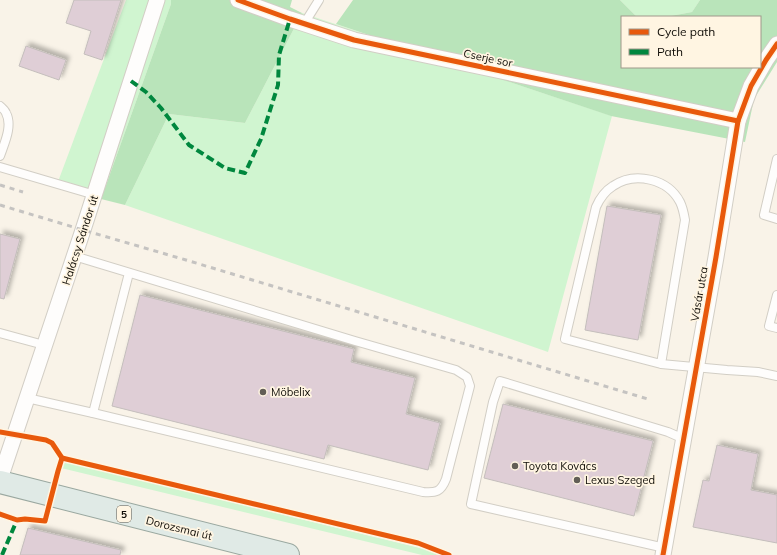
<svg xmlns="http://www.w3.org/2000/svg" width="777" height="555" viewBox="0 0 777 555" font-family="Mulish,sans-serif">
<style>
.green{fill:#d0f5d0}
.forest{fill:#b9e4ba}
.building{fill:#dfced6;stroke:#c4bebc;filter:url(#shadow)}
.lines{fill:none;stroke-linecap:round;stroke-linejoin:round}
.service-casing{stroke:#d2cec5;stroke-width:10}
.minor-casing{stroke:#d2cec5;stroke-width:17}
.primary-casing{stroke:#9aa8a0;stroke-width:24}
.service{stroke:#fefdfc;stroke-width:8}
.minor{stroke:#fefdfc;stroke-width:15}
.primary{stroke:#e0eae6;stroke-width:22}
.rail{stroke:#c5c3c1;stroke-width:3;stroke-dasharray:5 5;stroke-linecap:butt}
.quiet{stroke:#00873e;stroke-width:4;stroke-dasharray:8 4;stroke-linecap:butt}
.cycleway-casing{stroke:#fff5e2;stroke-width:8}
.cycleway{stroke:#e8590c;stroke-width:5}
.poi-dot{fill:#625e56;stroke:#fff5e2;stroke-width:1.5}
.labels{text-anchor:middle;stroke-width:3.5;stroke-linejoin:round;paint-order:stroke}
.shield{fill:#fff5e2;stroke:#585349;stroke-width:1}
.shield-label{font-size:10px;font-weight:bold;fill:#100d07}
.street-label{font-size:11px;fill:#100d07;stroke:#fff5e2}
.poi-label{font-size:11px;fill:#100d07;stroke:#fff5e2;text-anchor:start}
</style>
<defs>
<filter id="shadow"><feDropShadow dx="3.5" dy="-3.5" stdDeviation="2" flood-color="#0004"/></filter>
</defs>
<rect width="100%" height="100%" fill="#f9f3e8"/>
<g class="green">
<polygon points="126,0 171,0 171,4 101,199 56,187"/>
<polygon points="620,0 700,0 692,12 665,17 637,17"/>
<polygon points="302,13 612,116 548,352 125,205 169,114 245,123"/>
<polygon points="66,462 424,549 441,555 422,555 61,468 63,464"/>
</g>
<g class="forest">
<polygon points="171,0 292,0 290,7 302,13 245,123 169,114 125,205 101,199 171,4"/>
<polygon points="353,0 620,0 637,17 622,17 622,67 760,67 760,17 665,17 692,12 700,0 777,0 777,62 754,99 745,142 611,116 336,24"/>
</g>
<g class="building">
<polygon points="74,0 121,0 102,60 84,54 91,31 66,23"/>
<polygon points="26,46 66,60 59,80 19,66"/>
<polygon points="607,206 661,215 638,340 585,330"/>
<polygon points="0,234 20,239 4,299 0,298"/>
<polygon points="140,295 354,349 351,362 415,378 406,414 440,423 428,470 328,445 324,459 112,406"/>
<polygon points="503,404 653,441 634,516 484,478"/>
<polygon points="717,445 758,454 751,490 777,495 777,543 693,527 703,480 709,481"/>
<polygon points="28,528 121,550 120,555 20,555"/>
</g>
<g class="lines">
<defs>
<g id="service">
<polyline points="304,24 319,0"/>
<path d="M 0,106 C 2,108 5,110 6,113 C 13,126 4,144 0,156"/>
<polyline points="777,159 764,215 777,219"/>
<polyline points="0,167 95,195"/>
<polyline points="777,295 769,326 777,328"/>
<polyline points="0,333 44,345"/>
<path d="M 661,364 L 685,220 C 684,214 683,208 680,202 C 668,179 635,171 613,186 C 605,191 600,198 596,207 L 565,339 L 661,364 L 727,370 L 758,372 L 777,376"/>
<path d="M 27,398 L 93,413 L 423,492 C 436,493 441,492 446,479 L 470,386 L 467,377 L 456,370 L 355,341 L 74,256"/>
<polyline points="93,413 129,273"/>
<polyline points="665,548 471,504 493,402 500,381 668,432 684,439"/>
</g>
<g id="minor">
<polyline points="238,0 290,19 354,40 738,121"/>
<polyline points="0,479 83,230 157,0"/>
<polyline points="663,555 716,257 738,121 751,86 766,60 777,44"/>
</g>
<polyline id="primary" points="0,482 288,555"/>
</defs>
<use href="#service" class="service-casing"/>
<use href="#minor" class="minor-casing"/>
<use href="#primary" class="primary-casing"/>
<use href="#service" class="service"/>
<use href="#minor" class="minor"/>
<use href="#primary" class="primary"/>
<g class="rail">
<polyline points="0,185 23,192"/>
<polyline points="0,205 83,230 186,260 651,400"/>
</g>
<g class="quiet">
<polyline points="131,81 146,92 161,108 189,145 225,168 245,173 261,139 278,85 279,55 290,19"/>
<polyline points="2,555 17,520"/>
</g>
<defs>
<g id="cycleway">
<polyline points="238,0 290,19 354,40 738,121"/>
<polyline points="0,432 46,440 52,443 62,458 418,543 449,555"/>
<polyline points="0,514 17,520 25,519 45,521 58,471 62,458"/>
<polyline points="663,555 716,257 738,121 751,86 766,60 777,44"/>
</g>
</defs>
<use href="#cycleway" class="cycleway-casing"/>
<use href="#cycleway" class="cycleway"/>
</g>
<g class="poi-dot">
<circle cx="263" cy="392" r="4"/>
<circle cx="515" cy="466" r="4"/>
<circle cx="577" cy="480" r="4"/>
</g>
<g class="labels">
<rect class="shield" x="117" y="506" width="14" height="16" rx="3"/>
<g class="shield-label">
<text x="124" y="518">5</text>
</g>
<g class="street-label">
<text transform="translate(488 58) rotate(12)" y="4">Cserje sor</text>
<text transform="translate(80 240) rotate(-72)" y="4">Halácsy Sándor út</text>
<text transform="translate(699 294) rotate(-80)" y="4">Vásár utca</text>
<text transform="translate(179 528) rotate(14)" y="4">Dorozsmai út</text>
</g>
<g class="poi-label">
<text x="271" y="396">Möbelix</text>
<text x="523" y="470">Toyota Kovács</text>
<text x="585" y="484">Lexus Szeged</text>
</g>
</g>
<rect x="621" y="16" width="140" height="52" fill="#fff5e2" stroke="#9f988a"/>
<rect x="629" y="29" width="20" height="6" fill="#e8590c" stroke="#9f988a"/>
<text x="657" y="36" font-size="12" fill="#100d07">Cycle path</text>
<rect x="629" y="49" width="20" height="6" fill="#00873e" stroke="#9f988a"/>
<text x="657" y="56" font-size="12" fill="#100d07">Path</text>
</svg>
